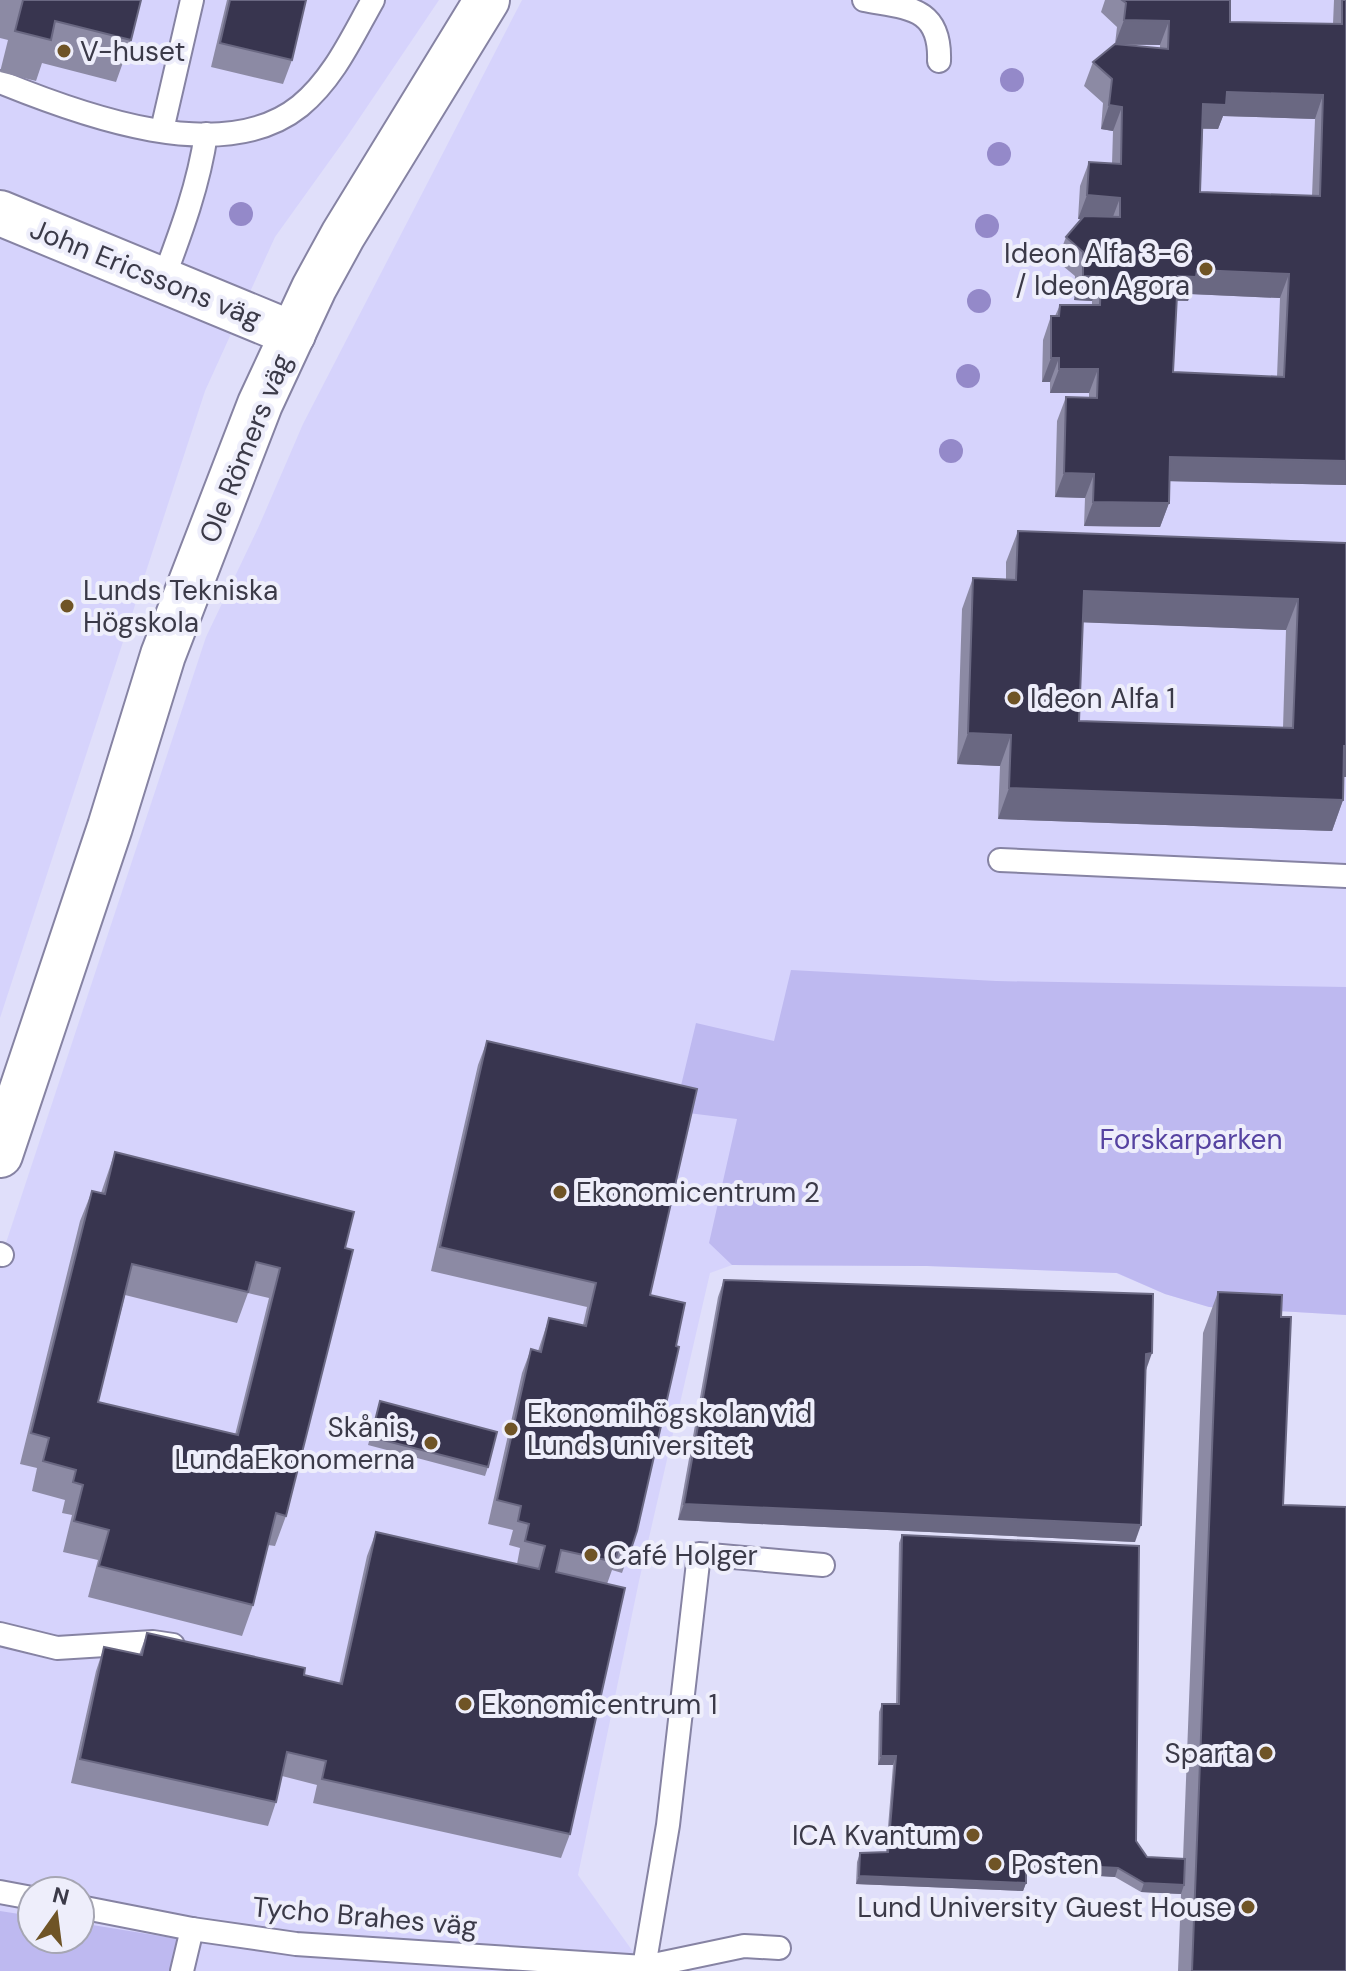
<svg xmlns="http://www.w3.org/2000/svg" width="1346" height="1971" viewBox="0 0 1346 1971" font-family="'DM Sans',sans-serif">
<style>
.built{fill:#d6d3fc;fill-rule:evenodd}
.green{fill:#beb9f0}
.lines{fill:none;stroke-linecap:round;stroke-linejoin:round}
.service-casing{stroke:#8683a3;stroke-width:26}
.minor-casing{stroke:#8683a3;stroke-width:48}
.service{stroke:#fff;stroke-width:22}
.minor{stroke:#fff;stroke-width:44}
.tree{fill:#9489c9}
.wall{fill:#8c8aa4;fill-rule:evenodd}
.shaded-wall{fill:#6a6882}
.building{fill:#38354f;stroke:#6a6882;stroke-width:2;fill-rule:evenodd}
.poi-dot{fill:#6f5426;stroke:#eeeefb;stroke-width:3}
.labels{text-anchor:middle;stroke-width:8;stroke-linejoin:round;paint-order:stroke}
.poi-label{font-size:28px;fill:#3b3a48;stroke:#eeeefb;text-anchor:start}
.street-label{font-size:28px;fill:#3b3a48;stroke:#eeeefb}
.park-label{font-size:28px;fill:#5643a1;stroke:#eeeefb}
</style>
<rect width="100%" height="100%" fill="#e0dffa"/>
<g class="built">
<polygon points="0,0 439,0 346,138 275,237 205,391 0,1018"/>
<path d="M 522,0 L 1346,0 L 1346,1315 L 1209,1307 L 1165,1294 L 1116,1273 L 927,1266 L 732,1265 L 710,1273 L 639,1581 L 578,1875 L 644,1967 L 643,1971 L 0,1971 L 0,1261 L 206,637 L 259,526 L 303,424 ZM 32,1891 L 80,1891 L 80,1939 L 32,1939 Z"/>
</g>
<g class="green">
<polygon points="791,970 996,981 1346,987 1346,1315 1209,1307 1165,1294 1117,1273 927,1266 732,1265 709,1243 737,1119 688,1113 679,1094 696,1023 774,1041"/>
<polygon points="0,1911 32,1916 32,1939 80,1939 80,1923 197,1942 192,1971 0,1971"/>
</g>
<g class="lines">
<defs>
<g id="service">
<path d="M 864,0 C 906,8 941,6 939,61"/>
<path d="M 0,82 C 81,115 223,168 300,106 C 334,78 352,37 373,0"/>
<polyline points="162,130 192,0"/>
<path d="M 163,280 C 181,232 199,184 206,134"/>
<polyline points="1000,860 1346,876"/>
<polyline points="0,1254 2,1255"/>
<polyline points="0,1634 57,1648 153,1642 173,1645"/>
<polyline points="0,1892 32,1898"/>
<polyline points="80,1907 192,1929 296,1944 644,1967 643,1971"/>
<polyline points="779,1948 744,1946 644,1967 668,1825 699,1554 823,1565"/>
<polyline points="182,1971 192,1929"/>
</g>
<g id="minor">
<polyline points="0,213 293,334"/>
<polyline points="0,1155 110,827 163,655 260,404 314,288 343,235 487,0"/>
</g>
</defs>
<use href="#service" class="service-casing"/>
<use href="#minor" class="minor-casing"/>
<use href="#service" class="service"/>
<use href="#minor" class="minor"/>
</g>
<g class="tree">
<circle cx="1012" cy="80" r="12"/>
<circle cx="999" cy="154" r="12"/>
<circle cx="241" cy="214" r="12"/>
<circle cx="987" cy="226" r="12"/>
<circle cx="979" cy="301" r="12"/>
<circle cx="968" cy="376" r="12"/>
<circle cx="951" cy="451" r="12"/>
</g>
<g class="wall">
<polygon points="0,0 141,0 131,40 116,82 42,63 36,81 0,72 8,40 0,38"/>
<polygon points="227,0 306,0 292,60 283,84 211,67"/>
<path d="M 1105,0 L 1230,0 L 1230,22 L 1333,24 L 1334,0 L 1346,0 L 1346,485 L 1170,481 L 1169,503 L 1160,527 L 1084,526 L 1085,498 L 1055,497 L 1057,421 L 1066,397 L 1089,398 L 1089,393 L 1050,393 L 1050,382 L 1042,382 L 1043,340 L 1051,316 L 1055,316 L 1060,305 L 1092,305 L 1092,301 L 1074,300 L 1075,276 L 1057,261 L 1066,237 L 1082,219 L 1078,219 L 1080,186 L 1089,162 L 1112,164 L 1113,131 L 1101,129 L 1103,103 L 1084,86 L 1093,62 L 1115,44 L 1117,27 L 1101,12 ZM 1121,45 L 1160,45 L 1160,48 ZM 1223,116 L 1315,119 L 1312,196 L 1200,192 L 1203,129 L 1218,129 ZM 1190,294 L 1280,298 L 1277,377 L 1173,372 L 1177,301 L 1188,301 Z"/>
<path d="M 1018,531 L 1346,543 L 1343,800 L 1332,831 L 998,819 L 1000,766 L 957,764 L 962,609 L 973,578 L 1006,579 L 1006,562 ZM 1083,622 L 1286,630 L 1283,728 L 1079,721 Z"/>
<polygon points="487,1041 650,1295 637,1531 622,1573 612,1570 607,1584 570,1834 561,1858 313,1803 317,1785 282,1776 276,1802 268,1826 71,1783 96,1671 104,1647 139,1655 147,1633 304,1675 339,1684 367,1556 376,1532 517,1564 520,1548 509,1545 513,1530 488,1524 522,1373 531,1349 538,1351 549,1318 583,1325 587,1307 431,1271 478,1065"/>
<path d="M 115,1152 L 345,1248 L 286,1516 L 275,1546 L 268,1545 L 253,1605 L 242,1636 L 88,1597 L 98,1560 L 63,1552 L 72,1515 L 62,1513 L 65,1500 L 32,1491 L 37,1468 L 20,1464 L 80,1221 L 92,1191 L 101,1193 ZM 248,1293 L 269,1298 L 235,1435 L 98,1402 L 125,1295 L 237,1323 Z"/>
<polygon points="724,1280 1146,1370 1135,1542 678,1520 718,1297"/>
<polygon points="1218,1292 1281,1317 1283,1505 1346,1971 1178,1971 1181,1894 1141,1892 1115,1877 1026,1871 1026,1883 1023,1891 856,1884 857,1862 860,1853 886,1852 893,1765 878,1765 879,1712 882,1704 896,1704 899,1543 902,1535 1147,1857 1183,1859 1203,1333"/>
<polygon points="380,1401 488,1467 485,1476 368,1445"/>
</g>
<g class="shaded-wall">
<polygon points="1124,20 1169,21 1160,45 1115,44"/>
<polygon points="1227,92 1323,95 1315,119 1223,116 1218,129 1195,128 1203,104"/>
<polygon points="1109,105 1122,107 1113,131 1101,129"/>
<polygon points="1087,195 1120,198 1111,222 1078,219"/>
<polygon points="1197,270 1289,274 1280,298 1190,294 1188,301 1169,300 1178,276"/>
<polygon points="1083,276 1101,277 1092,301 1074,300"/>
<polygon points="1051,358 1059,358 1050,382 1042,382"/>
<polygon points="1059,369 1098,369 1089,393 1050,393"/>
<polygon points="1170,457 1346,461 1346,485 1161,481"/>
<polygon points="1064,473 1094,474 1085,498 1055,497"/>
<polygon points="1093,502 1169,503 1160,527 1084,526"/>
<polygon points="1084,591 1298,599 1286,630 1073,622"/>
<polygon points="968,733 1011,735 1000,766 957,764"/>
<polygon points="1344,746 1346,746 1346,777 1333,777"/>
<polygon points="1009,788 1343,800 1332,831 998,819"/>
<polygon points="1152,1353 1146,1370 1146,1354"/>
<polygon points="684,1504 1141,1525 1135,1542 678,1520"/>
<polygon points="881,1756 896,1756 893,1765 878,1765"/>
<polygon points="1026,1863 1118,1868 1115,1877 1023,1871"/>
<polygon points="859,1876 1026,1883 1023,1891 856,1884"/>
<polygon points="1144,1883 1184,1885 1181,1894 1141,1892"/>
</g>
<g class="building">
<polygon points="23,0 141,0 131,40 55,21 51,40 15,31"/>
<polygon points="230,0 306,0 292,60 220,43"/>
<path d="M 1122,0 L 1230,0 L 1230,22 L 1342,24 L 1342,0 L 1346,0 L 1346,461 L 1170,457 L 1169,503 L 1093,502 L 1094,474 L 1064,473 L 1066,397 L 1097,398 L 1098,369 L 1059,369 L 1059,358 L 1051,358 L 1051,316 L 1059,316 L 1060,305 L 1100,305 L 1101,277 L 1083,276 L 1083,252 L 1066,237 L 1084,216 L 1120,217 L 1120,198 L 1087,195 L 1089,162 L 1121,164 L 1122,107 L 1109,105 L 1112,79 L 1093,62 L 1115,44 L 1168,49 L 1169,21 L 1124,20 L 1126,3 ZM 1227,92 L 1323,95 L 1320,196 L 1200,192 L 1203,104 L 1226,105 ZM 1197,270 L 1289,274 L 1284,377 L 1173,372 L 1178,276 L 1196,277 Z"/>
<path d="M 1018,531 L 1346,543 L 1346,746 L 1344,746 L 1343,800 L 1009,788 L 1011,735 L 968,733 L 973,578 L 1016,580 ZM 1084,591 L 1298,599 L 1293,728 L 1079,721 Z"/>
<polygon points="487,1041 697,1089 650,1295 685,1303 676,1346 679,1347 637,1531 631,1549 619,1546 615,1562 561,1550 556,1572 625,1588 570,1834 322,1779 326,1761 287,1752 276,1802 80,1759 104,1647 142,1655 147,1633 305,1668 304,1675 342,1684 376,1532 539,1569 545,1546 525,1541 529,1524 518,1521 521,1506 497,1500 531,1349 541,1352 549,1318 586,1326 596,1283 440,1247"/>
<path d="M 115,1152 L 354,1212 L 345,1248 L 353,1250 L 286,1516 L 276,1513 L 253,1605 L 99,1566 L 109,1530 L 74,1521 L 83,1485 L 73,1482 L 76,1470 L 43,1461 L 49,1438 L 31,1433 L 92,1191 L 105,1194 ZM 256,1262 L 280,1268 L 238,1435 L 98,1402 L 132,1264 L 248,1292 Z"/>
<polygon points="724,1280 1153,1294 1152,1353 1146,1354 1141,1525 684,1504"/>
<polygon points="1218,1292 1282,1295 1281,1317 1291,1317 1283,1505 1346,1507 1346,1971 1192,1971"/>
<polygon points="380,1401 497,1432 488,1467 371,1437"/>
<polygon points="902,1535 1139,1546 1136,1841 1147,1857 1185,1859 1184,1885 1144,1883 1118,1868 1026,1863 1026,1883 859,1876 860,1853 888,1852 896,1756 881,1756 882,1704 899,1704"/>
</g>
<g class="poi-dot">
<circle cx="64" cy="51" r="8"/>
<circle cx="1206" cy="269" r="8"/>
<circle cx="67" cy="606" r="8"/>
<circle cx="1014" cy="698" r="8"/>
<circle cx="560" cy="1192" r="8"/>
<circle cx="511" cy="1429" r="8"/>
<circle cx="431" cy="1443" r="8"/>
<circle cx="591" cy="1555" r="8"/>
<circle cx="465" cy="1704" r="8"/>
<circle cx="1266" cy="1753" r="8"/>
<circle cx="973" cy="1835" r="8"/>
<circle cx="995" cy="1864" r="8"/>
<circle cx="1248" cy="1907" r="8"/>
</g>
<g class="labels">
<g class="poi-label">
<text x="80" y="61">V-huset</text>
<text x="1190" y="263" text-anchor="end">Ideon Alfa 3-6<tspan x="1190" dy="32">/ Ideon Agora</tspan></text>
<text x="83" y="600">Lunds Tekniska<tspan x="83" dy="32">Högskola</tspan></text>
<text x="1030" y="708">Ideon Alfa 1</text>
<text x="576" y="1202">Ekonomicentrum 2</text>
<text x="527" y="1423">Ekonomihögskolan vid<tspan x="527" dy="32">Lunds universitet</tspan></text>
<text x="415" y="1437" text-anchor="end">Skånis,<tspan x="415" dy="32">LundaEkonomerna</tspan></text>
<text x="607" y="1565">Café Holger</text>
<text x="481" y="1714">Ekonomicentrum 1</text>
<text x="1250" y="1763" text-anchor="end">Sparta</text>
<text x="957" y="1845" text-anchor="end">ICA Kvantum</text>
<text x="1011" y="1874">Posten</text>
<text x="1232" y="1917" text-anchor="end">Lund University Guest House</text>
</g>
<g class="street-label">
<text transform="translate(146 273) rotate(22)" y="10">John Ericssons väg</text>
<text transform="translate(245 448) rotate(-68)" y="10">Ole Römers väg</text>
<text transform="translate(365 1916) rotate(5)" y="10">Tycho Brahes väg</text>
</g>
<g class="park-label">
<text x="1191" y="1149">Forskarparken</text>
</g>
</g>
<g transform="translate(56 1915) rotate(14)"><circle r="38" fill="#eeeefb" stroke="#a6a6b3" stroke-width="2"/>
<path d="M0-6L14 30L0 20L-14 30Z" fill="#6f5426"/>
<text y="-12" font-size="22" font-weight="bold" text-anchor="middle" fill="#3b3a48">N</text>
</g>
</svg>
